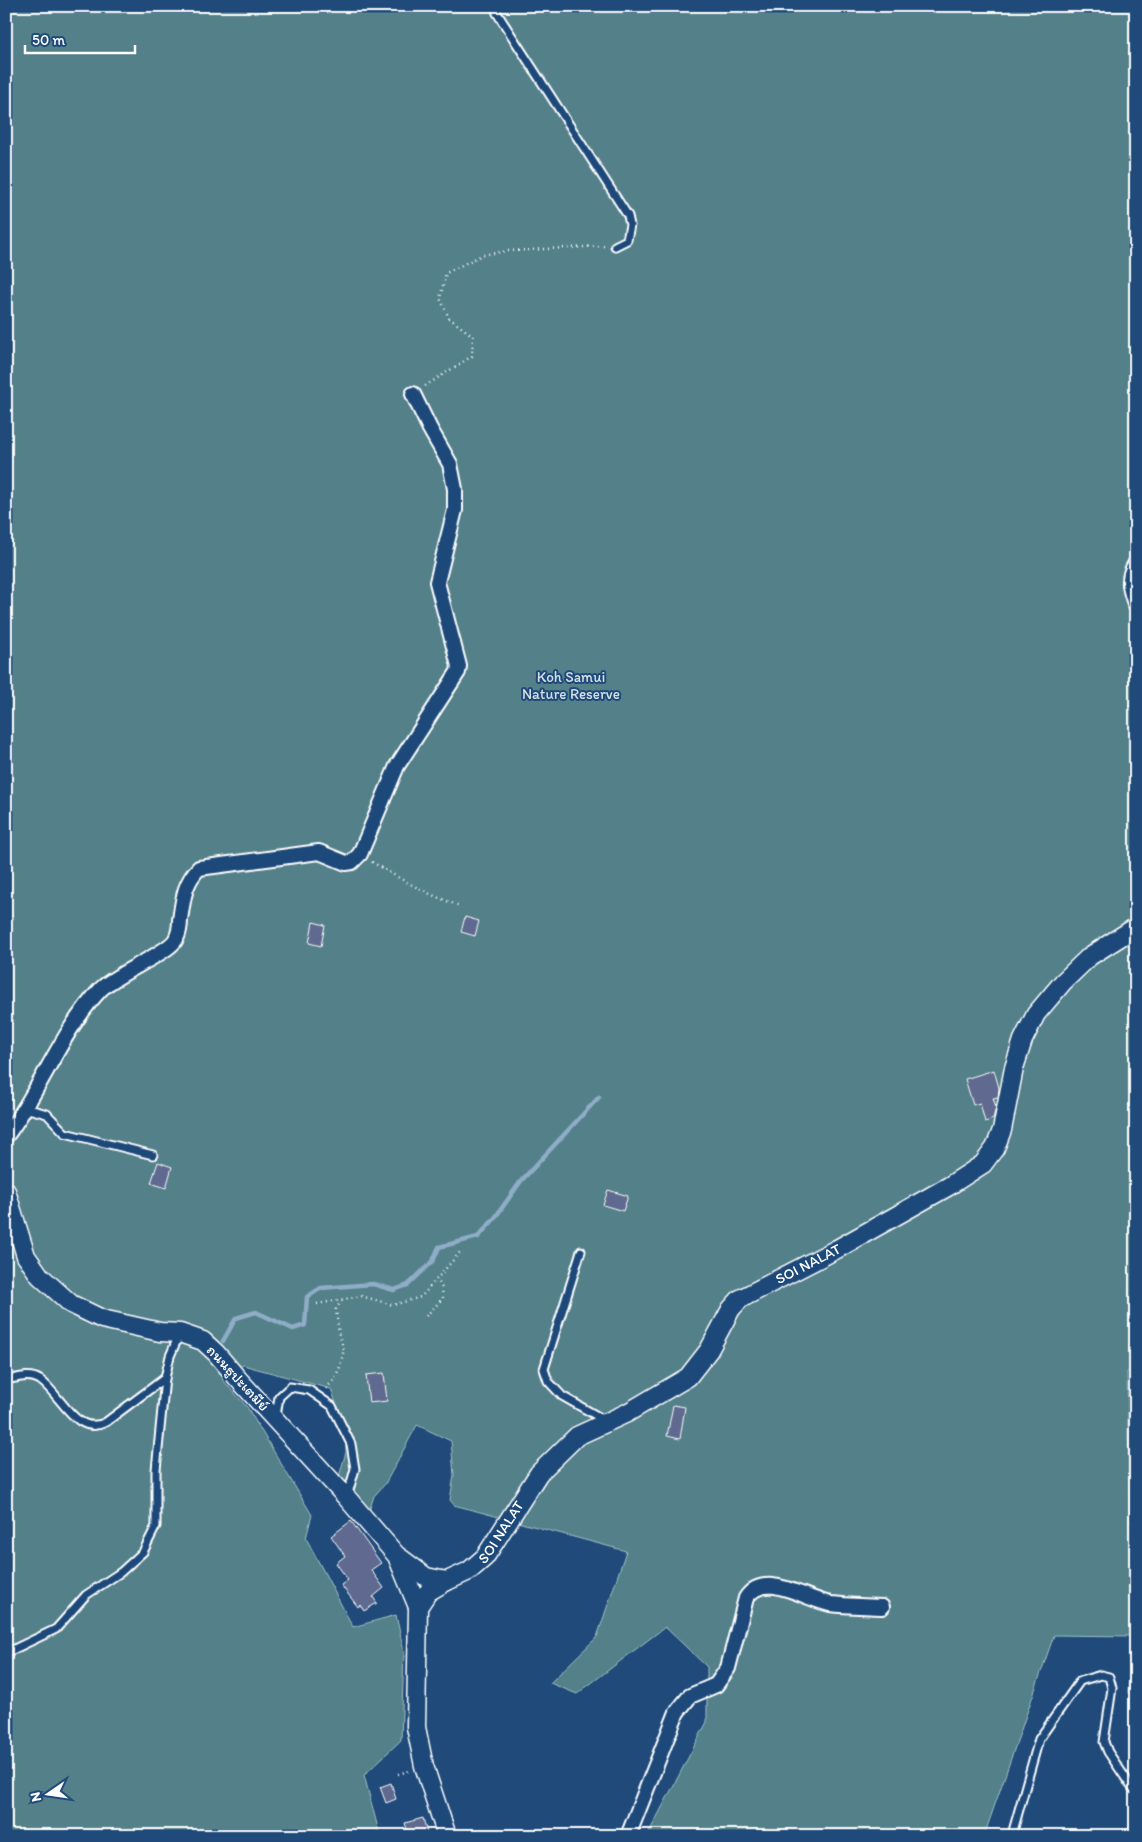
<svg xmlns="http://www.w3.org/2000/svg" width="1142" height="1842" viewBox="0 0 1142 1842" font-family="Itim,'Playpen Sans Thai',sans-serif">
<style>
.green{fill:#528089;stroke:#a8c0c4}
.lines{fill:none;stroke-linecap:round;stroke-linejoin:round}
.stream{stroke:#8fadc7;stroke-width:4.5}
.building{fill:#60698f;stroke:#fff}
.service-casing{stroke:#fff;stroke-width:11}
.minor-casing{stroke:#fff;stroke-width:18}
.tertiary-casing{stroke:#fff;stroke-width:21}
.path{stroke:#fff;stroke-width:2.5;stroke-dasharray:1 4;stroke-linecap:butt}
.service{stroke:#1f4a7a;stroke-width:7}
.minor{stroke:#1f4a7a;stroke-width:14}
.tertiary{stroke:#1f4a7a;stroke-width:18}
.labels{text-anchor:middle;stroke-width:4;stroke-linejoin:round;paint-order:stroke}
.park-label{font-size:15px;fill:#d4dfe2;stroke:#1f4a7a}
.street-label{font-size:15px;fill:#fff;stroke:#1f4a7a}
</style>
<rect width="100%" height="100%" fill="#1f4a7a"/>
<filter id="ink" filterUnits="userSpaceOnUse"><feTurbulence type="fractalNoise" baseFrequency=".02" numOctaves="2"/><feDisplacementMap in="SourceGraphic" scale="10" xChannelSelector="R" yChannelSelector="G"/><feConvolveMatrix kernelMatrix="1 2 1 2 8 2 1 2 1" color-interpolation-filters="sRGB"/></filter>
<g filter="url(#ink)">
<polygon class="green" points="6,6 1136,6 1136,1369 1127,1372 1130,1522 1136,1522 1136,1696 1128,1693 1132,1636 1054,1635 984,1836 647,1836 707,1722 707,1667 665,1627 577,1694 550,1683 597,1637 626,1551 454,1505 450,1500 454,1475 451,1441 417,1425 385,1484 374,1496 369,1511 337,1484 346,1452 345,1429 331,1389 243,1365 222,1379 247,1407 312,1515 306,1538 353,1627 396,1615 404,1652 401,1740 364,1775 380,1836 6,1836"/>
<g class="lines">
<polyline class="stream" points="223,1341 236,1318 256,1312 293,1329 305,1325 307,1297 321,1288 373,1284 394,1290 408,1285 433,1261 439,1247 478,1237 494,1219 521,1181 599,1097"/>
</g>
<g class="building">
<polygon points="465,917 479,921 475,936 461,932"/>
<polygon points="313,922 325,925 321,946 309,943"/>
<polygon points="994,1070 999,1088 998,1097 993,1098 996,1107 993,1119 985,1122 980,1103 973,1105 965,1079"/>
<polygon points="158,1162 172,1167 166,1188 151,1183"/>
<polygon points="608,1190 628,1196 623,1211 603,1205"/>
<polygon points="384,1373 387,1401 369,1403 366,1375"/>
<polygon points="673,1405 685,1407 680,1439 667,1436"/>
<polygon points="351,1521 381,1563 371,1570 384,1588 373,1597 377,1603 364,1611 360,1605 358,1607 341,1585 348,1580 336,1563 345,1556 331,1536"/>
<polygon points="391,1783 396,1799 386,1803 380,1787"/>
<polygon points="423,1818 428,1836 409,1836 405,1823"/>
</g>
<g class="lines">
<defs>
<g id="service">
<polyline points="495,6 497,13 628,216 630,225 627,240 615,246"/>
<polyline points="25,1108 47,1114 65,1133 153,1155"/>
<polyline points="581,1251 544,1369 548,1381 562,1396 606,1421"/>
<path d="M 6,1380 C 17,1378 30,1373 40,1380 C 61,1394 76,1438 106,1422 L 165,1378"/>
<polyline points="276,1416 279,1397 290,1387 309,1390 332,1406 351,1444 355,1469 347,1497"/>
<polyline points="6,1653 56,1629 86,1595 121,1572 143,1552 156,1526 156,1470 165,1378 170,1356 180,1333"/>
<polyline points="1013,1836 1013,1831 1039,1739 1080,1681 1101,1675 1109,1677 1112,1688 1104,1742 1108,1752 1133,1789"/>
</g>
<g id="minor">
<path d="M 1136,563 C 1126,578 1130,591 1136,606"/>
<path d="M 6,1136 C 41,1090 61,1031 101,989 C 117,973 169,953 176,939 C 179,933 180,926 180,920 C 183,900 184,883 199,868 L 319,852 L 346,863 L 352,862 L 360,854 L 397,766 L 458,672 L 459,666 L 437,582 L 455,510 L 455,489 L 450,464 L 430,429 L 413,394"/>
<path d="M 628,1836 L 677,1712 L 690,1696 L 716,1685 L 728,1668 L 746,1598 C 765,1569 805,1600 831,1604 C 847,1606 865,1606 882,1607"/>
</g>
<g id="tertiary">
<polyline points="6,1191 26,1256 40,1276 71,1304 102,1319 160,1332 180,1333 203,1341 216,1353 239,1380 347,1498 397,1556 418,1607 416,1727 424,1766 447,1836"/>
<polyline points="399,1557 426,1577 447,1581"/>
<path id="s1" d="M 418,1607 L 428,1592 L 447,1581 L 469,1571 L 485,1557 L 539,1473 L 577,1436 L 627,1413 L 688,1377 L 709,1350 L 731,1309 L 740,1299 L 837,1249 L 949,1186 L 983,1164 L 995,1148 L 1002,1130 L 1014,1068 L 1023,1040 L 1036,1014 L 1063,982 L 1090,956 L 1136,927"/>
</g>
</defs>
<use href="#service" class="service-casing"/>
<use href="#minor" class="minor-casing"/>
<use href="#tertiary" class="tertiary-casing"/>
<g class="path">
<polyline points="425,386 472,356 473,336 449,318 440,298 446,273 482,255 507,251 605,246"/>
<polyline points="1136,435 1132,467 1136,479"/>
<path d="M 372,862 C 400,879 428,895 460,906"/>
<polyline points="317,1304 361,1296 393,1305 421,1297 461,1251"/>
<polyline points="426,1316 443,1298 442,1288 437,1279"/>
<polyline points="326,1389 335,1378 340,1367 344,1349 339,1336 336,1309 343,1299"/>
<polyline points="398,1774 409,1771"/>
</g>
<use href="#service" class="service"/>
<use href="#minor" class="minor"/>
<use href="#tertiary" class="tertiary"/>
</g>
</g>
<g class="labels">
<g class="park-label">
<text x="571" y="682">Koh Samui<tspan x="571" dy="17">Nature Reserve</tspan></text>
</g>
<g class="street-label">
<text dy="5" stroke="none"><textPath href="#s1" startOffset="535">SOI NALAT</textPath></text>
<text transform="translate(238 1378) rotate(47)" y="5">ถนนธูปะเตมีย์</text>
<text dy="5" stroke="none"><textPath href="#s1" startOffset="115">SOI NALAT</textPath></text>
</g>
</g>
<rect width="1142" height="1842" fill="none" stroke="#1f4a7a" stroke-width="25"/>
<rect x="12" y="12" width="1117" height="1817" fill="none" stroke="#fff" stroke-width="2" filter="url(#ink)"/>
<g transform="translate(48 1794) rotate(257)" stroke="#1f4a7a" stroke-width="4" paint-order="stroke">
<path d="M0-4L9 19L0 12L-9 19Z" fill="#ffffff"/>
<text y="-8" font-size="14" font-weight="bold" text-anchor="middle" fill="#ffffff">N</text>
</g>
<path d="M25 45v8h110v-8" fill="none" stroke="#ffffff" stroke-width="2.5"/>
<text x="32" y="45" font-size="15" fill="#ffffff" stroke="#1f4a7a" stroke-width="4" paint-order="stroke">50 m</text>
</svg>
